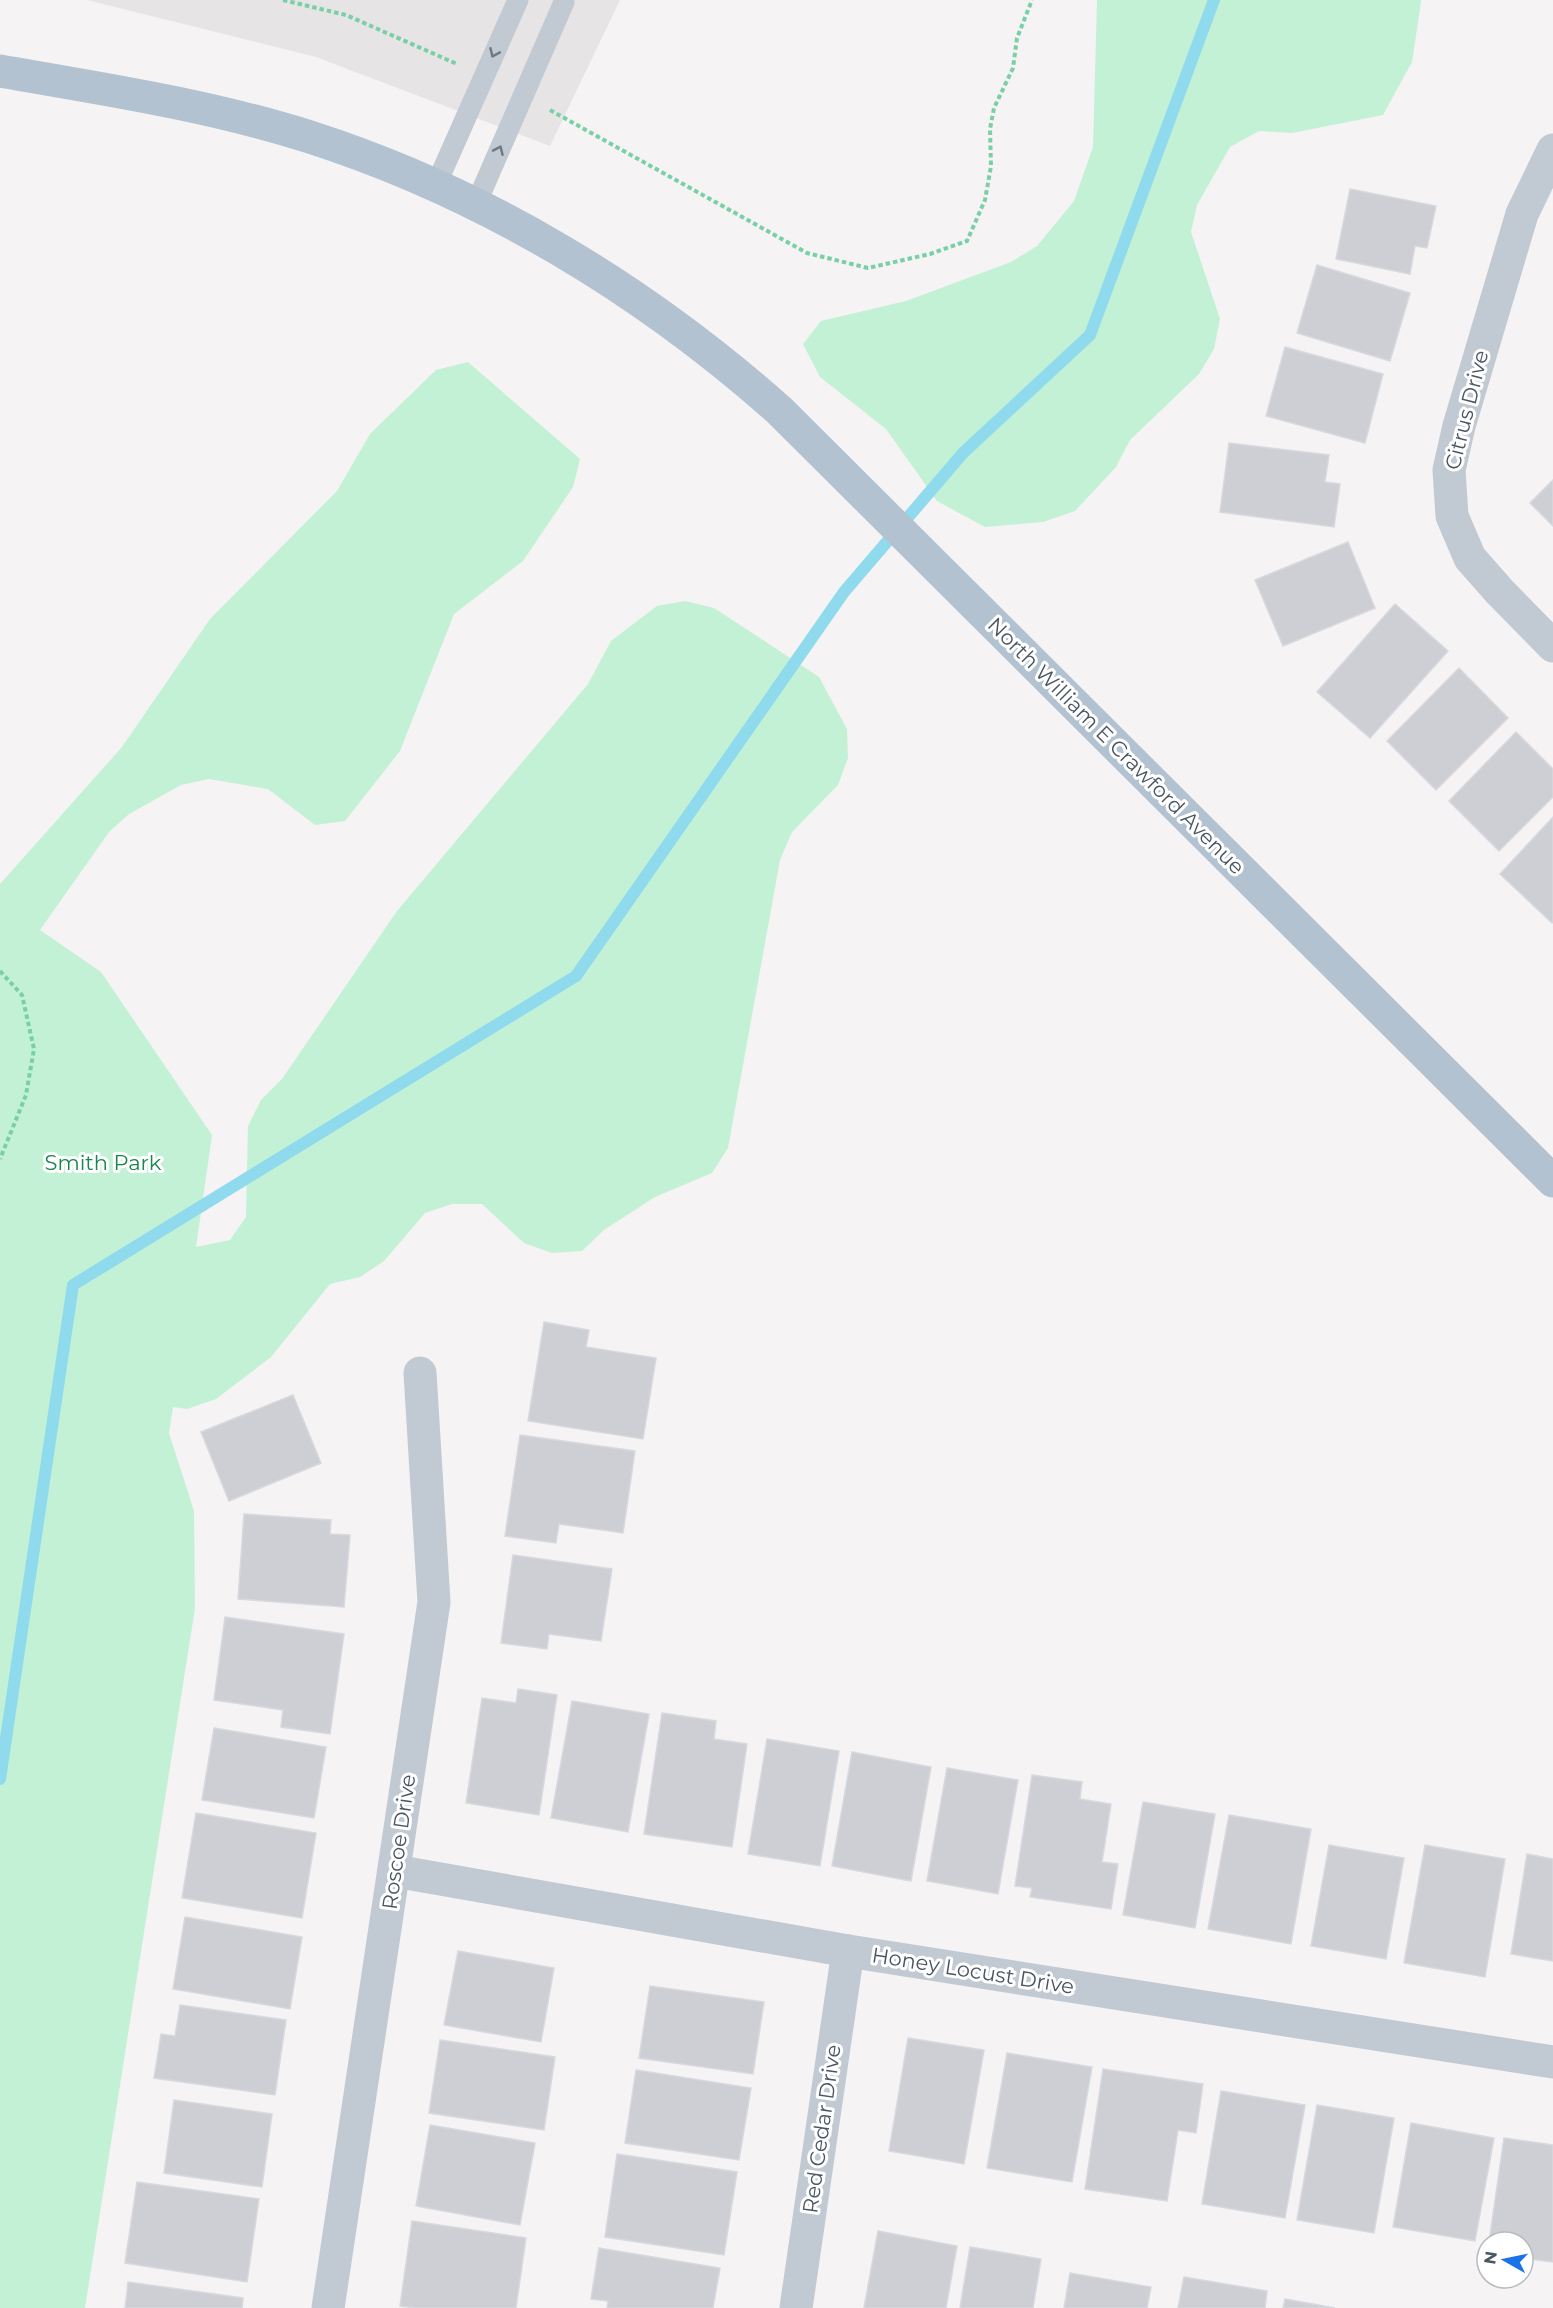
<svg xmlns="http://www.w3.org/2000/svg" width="1553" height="2308" viewBox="0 0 1553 2308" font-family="Montserrat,sans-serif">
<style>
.education{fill:#e6e4e5}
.green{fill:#c3f1d5}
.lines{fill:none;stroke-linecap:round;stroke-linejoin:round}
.stream{stroke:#90daee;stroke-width:12}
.building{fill:#cdcfd5;stroke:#d7d9de;stroke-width:1.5}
.path{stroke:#7ad0a6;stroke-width:4;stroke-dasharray:4.5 3;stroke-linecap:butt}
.lane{stroke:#c1cad2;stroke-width:21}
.street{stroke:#c1cad2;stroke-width:33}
.primary{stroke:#b3c2d1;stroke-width:33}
.oneway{stroke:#6e7983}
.labels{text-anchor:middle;stroke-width:6;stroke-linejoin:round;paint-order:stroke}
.street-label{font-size:21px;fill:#4a5661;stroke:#fff}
.park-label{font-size:21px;fill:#17864f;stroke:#fff}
</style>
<rect width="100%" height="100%" fill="#f5f3f3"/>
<polygon class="education" points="87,0 620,0 550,146 316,57"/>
<g class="green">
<polygon points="1097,0 1421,0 1421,2 1412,62 1383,115 1292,133 1259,131 1230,147 1197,205 1191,232 1220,319 1214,349 1199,374 1130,440 1116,467 1075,511 1043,522 985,527 937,501 886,429 820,377 803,344 821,321 906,301 1011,262 1037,246 1074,201 1093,147"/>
<polygon points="468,362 580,459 573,487 523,561 454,614 400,751 345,821 315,825 268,789 209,779 181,785 129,814 109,832 40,930 101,972 212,1135 196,1247 230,1240 246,1217 248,1126 261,1100 282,1079 397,911 588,684 611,641 657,606 685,601 714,608 819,677 847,729 848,758 838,785 792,832 780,860 728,1148 712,1173 655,1197 604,1230 582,1251 552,1253 524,1243 482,1204 452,1204 425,1213 384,1261 360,1277 330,1284 271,1357 216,1399 187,1409 173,1407 169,1433 194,1511 195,1608 85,2308 0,2308 0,884 122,747 210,619 337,491 370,434 436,370"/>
</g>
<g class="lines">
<polyline class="stream" points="0,1779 73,1285 576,976 844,592 963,453 1090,335 1214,0"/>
</g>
<g class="building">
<polygon points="1350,189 1436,206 1427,248 1415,246 1410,274 1336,259"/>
<polygon points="1317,265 1410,293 1390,361 1297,333"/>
<polygon points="1285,347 1383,374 1365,443 1266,416"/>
<polygon points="1229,443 1329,455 1325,482 1340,484 1334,527 1220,512"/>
<polygon points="1553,480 1553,526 1530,503"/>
<polygon points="1348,542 1375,608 1283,646 1255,580"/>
<polygon points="1395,604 1448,651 1370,738 1317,692"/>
<polygon points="1459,668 1508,718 1436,790 1387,741"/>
<polygon points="1516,732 1553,769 1553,797 1499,851 1449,801"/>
<polygon points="1553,817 1553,922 1552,923 1500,874"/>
<polygon points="544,1322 589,1330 586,1347 656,1358 643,1439 528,1421"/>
<polygon points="293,1395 321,1463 229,1501 201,1432"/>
<polygon points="520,1435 635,1451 623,1533 559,1524 556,1543 505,1536"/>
<polygon points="244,1514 331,1520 330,1534 350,1535 344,1607 238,1599"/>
<polygon points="513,1555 612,1569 601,1641 549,1634 547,1649 501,1643"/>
<polygon points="225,1617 344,1634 330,1734 281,1727 283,1710 214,1700"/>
<polygon points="518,1689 557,1695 539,1815 466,1803 482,1698 516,1703"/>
<polygon points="572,1701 649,1714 628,1832 551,1818"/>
<polygon points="662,1713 716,1721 714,1739 747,1744 732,1847 644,1834"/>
<polygon points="214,1728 326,1747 314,1818 202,1800"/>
<polygon points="767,1739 839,1751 820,1866 748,1854"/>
<polygon points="852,1752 931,1767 911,1881 832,1866"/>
<polygon points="947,1768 1018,1780 998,1894 927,1881"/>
<polygon points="1032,1775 1082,1782 1080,1799 1111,1804 1102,1862 1118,1864 1111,1909 1030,1897 1032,1888 1015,1886"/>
<polygon points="1143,1802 1215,1814 1195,1928 1123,1915"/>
<polygon points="196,1813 316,1833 302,1918 182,1898"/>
<polygon points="1229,1815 1311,1829 1291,1944 1208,1929"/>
<polygon points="1329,1845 1404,1858 1386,1959 1311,1946"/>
<polygon points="1425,1845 1505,1859 1485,1977 1404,1963"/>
<polygon points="1527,1854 1553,1859 1553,1961 1511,1954"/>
<polygon points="185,1917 302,1937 290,2009 173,1989"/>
<polygon points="458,1951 554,1968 541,2042 444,2025"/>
<polygon points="650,1986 764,2002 753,2074 639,2058"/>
<polygon points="180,2005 286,2020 275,2095 154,2078 161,2034 175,2036"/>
<polygon points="908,2038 984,2050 964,2164 889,2151"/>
<polygon points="440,2040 555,2057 544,2130 429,2113"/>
<polygon points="1007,2053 1092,2067 1072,2182 987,2168"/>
<polygon points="1103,2069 1203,2084 1196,2133 1178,2130 1167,2201 1085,2189"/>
<polygon points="636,2070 751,2088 739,2160 625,2143"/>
<polygon points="1221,2091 1305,2105 1285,2218 1202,2204"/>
<polygon points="174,2100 272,2114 262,2187 164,2173"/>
<polygon points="1317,2105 1394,2118 1374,2233 1297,2220"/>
<polygon points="1411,2123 1494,2138 1475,2241 1393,2227"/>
<polygon points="430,2125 535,2143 520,2225 416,2206"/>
<polygon points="1504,2138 1553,2145 1553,2262 1523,2258 1523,2242 1489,2242"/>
<polygon points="617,2154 737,2172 724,2255 605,2237"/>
<polygon points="137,2182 259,2199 247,2282 125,2263"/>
<polygon points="412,2221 526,2238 516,2308 414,2308 400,2306"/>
<polygon points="878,2231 957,2246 946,2308 864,2308"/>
<polygon points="970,2247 1041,2259 1033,2308 960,2308"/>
<polygon points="599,2248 720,2268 713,2308 607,2308 608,2301 591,2299"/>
<polygon points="1070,2273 1151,2287 1147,2308 1064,2308"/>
<polygon points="1184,2277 1267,2291 1265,2308 1178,2308"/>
<polygon points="128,2282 243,2298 242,2308 125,2308"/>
<polygon points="1285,2299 1335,2308 1283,2308"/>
</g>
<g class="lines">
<g class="path">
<polyline points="283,0 346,15 457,64"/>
<polyline points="550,110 807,253 868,268 930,254 967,241 985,200 991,166 990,129 994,108 1013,68 1017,38 1032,0"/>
<polyline points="0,971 22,995 34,1049 26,1095 0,1159"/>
</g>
<g class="lane">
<polyline points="436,185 518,0"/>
<polyline points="476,204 564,2"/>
</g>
<g class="street">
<polyline points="1553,150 1522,214 1459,426 1449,470 1452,516 1470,558 1500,592 1553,646"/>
<polyline points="395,1871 848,1951 1553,2062"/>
<polyline points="328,2308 434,1602 420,1373"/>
<polyline points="796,2308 848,1951"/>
</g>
<path class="primary" d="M 0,71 C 104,89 209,105 310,137 C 484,193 644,290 780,411 L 1553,1181"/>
</g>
<defs><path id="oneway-chevron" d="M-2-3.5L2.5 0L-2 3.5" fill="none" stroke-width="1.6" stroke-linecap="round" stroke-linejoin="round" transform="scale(1.5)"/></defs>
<g class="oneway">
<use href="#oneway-chevron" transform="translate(494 53) rotate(114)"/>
<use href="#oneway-chevron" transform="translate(499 150) rotate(-66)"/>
</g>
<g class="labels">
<g class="street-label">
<text transform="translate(1467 410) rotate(-76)" y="7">Citrus Drive</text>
<text transform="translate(1116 746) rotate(45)" y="7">North William E Crawford Avenue</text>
<text transform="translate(399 1842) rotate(-82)" y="7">Roscoe Drive</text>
<text transform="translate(973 1971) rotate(9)" y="7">Honey Locust Drive</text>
<text transform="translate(822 2129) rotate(-82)" y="7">Red Cedar Drive</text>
</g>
<g class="park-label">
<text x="103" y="1170">Smith Park</text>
</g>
</g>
<g transform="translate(1505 2260) rotate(279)"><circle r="28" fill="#ffffff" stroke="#b7bbc0" stroke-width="1.5"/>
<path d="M0-4.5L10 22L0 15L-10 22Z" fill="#1a73e8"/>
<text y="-9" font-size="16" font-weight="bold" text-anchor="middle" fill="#4a5661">N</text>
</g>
</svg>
